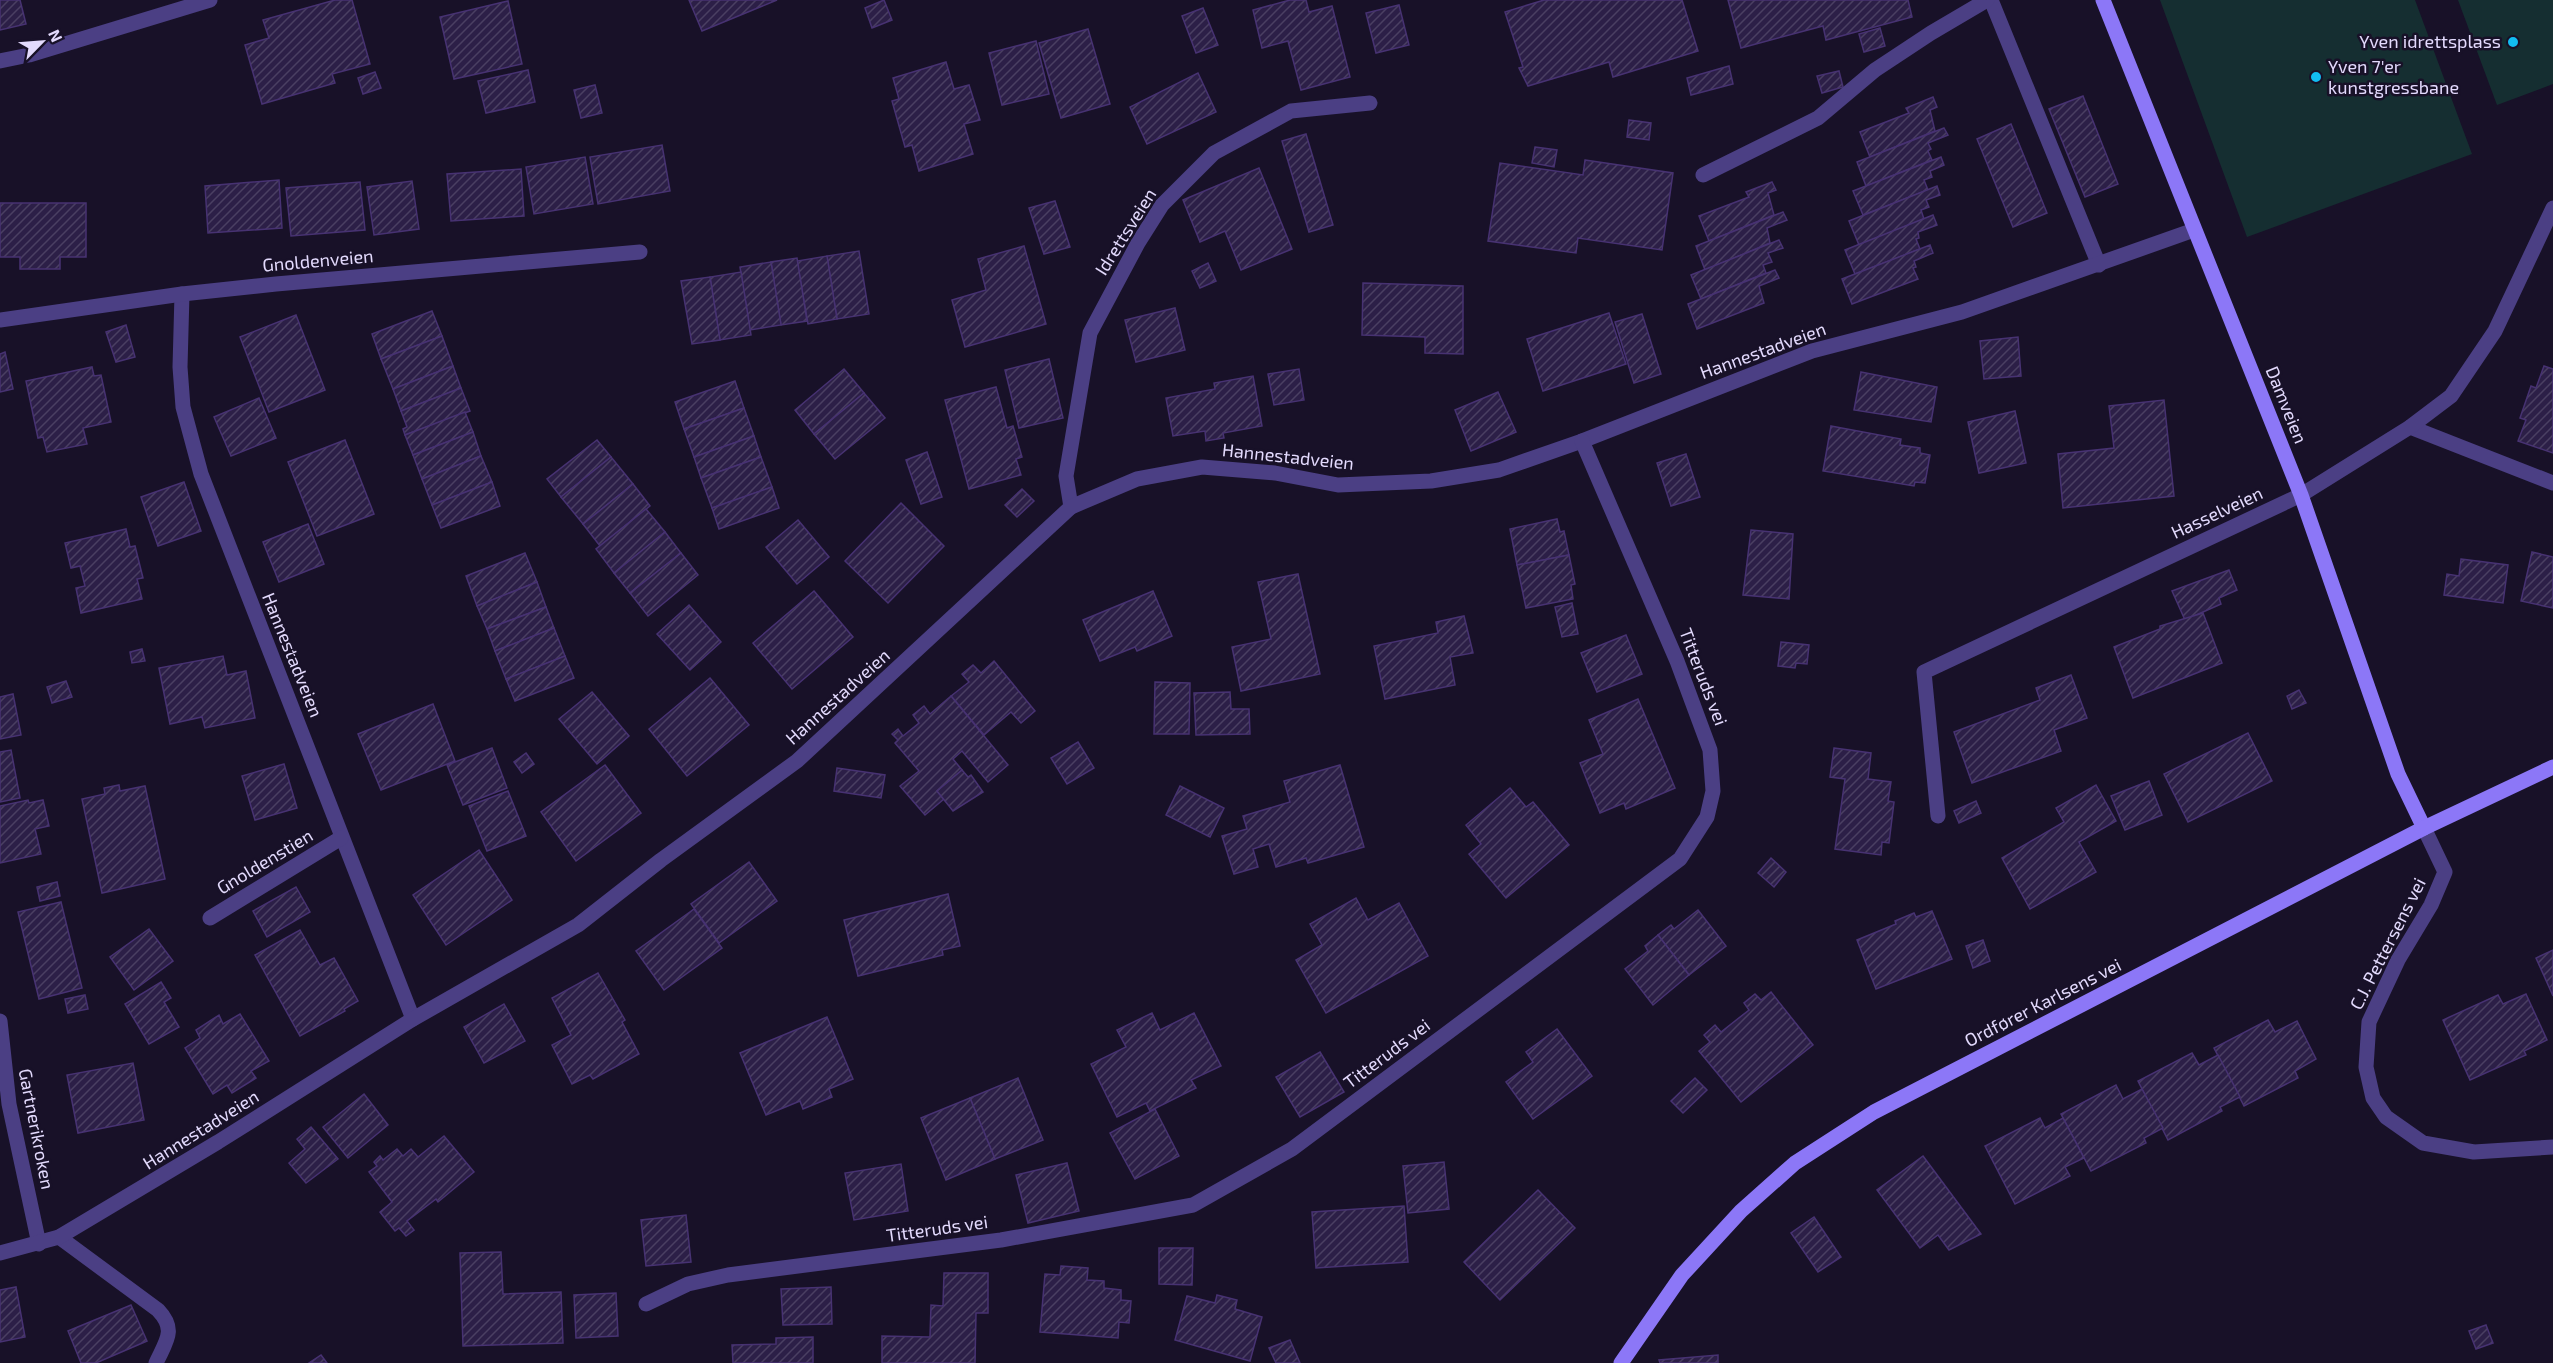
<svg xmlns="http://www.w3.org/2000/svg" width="2553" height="1363" viewBox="0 0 2553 1363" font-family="'Exo 2',sans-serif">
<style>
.pitch{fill:#152e31}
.building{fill:url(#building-hatch);stroke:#473272;stroke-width:1.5}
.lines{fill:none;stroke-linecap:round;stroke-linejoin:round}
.lane{stroke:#4b3f84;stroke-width:15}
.street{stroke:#4b3f84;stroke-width:15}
.secondary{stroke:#8c77f7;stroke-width:15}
.poi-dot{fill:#12bcf1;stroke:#181128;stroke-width:2}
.labels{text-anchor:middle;stroke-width:5;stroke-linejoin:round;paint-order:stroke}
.poi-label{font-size:18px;fill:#e3dafd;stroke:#181128;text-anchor:end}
.street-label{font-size:18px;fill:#e3dafd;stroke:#181128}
</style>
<defs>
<pattern id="building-hatch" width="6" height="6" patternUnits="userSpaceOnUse" patternTransform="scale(1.5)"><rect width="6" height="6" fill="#2c1f47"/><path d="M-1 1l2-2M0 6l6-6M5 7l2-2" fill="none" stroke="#4a3f62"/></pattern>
</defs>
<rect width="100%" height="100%" fill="#181128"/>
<g class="pitch">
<polygon points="2160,0 2415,0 2472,154 2247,237"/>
<polygon points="2458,0 2553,0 2553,84 2497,105"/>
</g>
<g class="building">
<polygon points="0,0 20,0 26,24 0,30"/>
<polygon points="335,0 352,0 370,64 332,74 335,83 262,104 245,45 269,38 263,20"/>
<polygon points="689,0 777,0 702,31"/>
<polygon points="884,0 892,20 872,28 865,8"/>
<polygon points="1290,0 1306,0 1309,12 1332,6 1350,77 1301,90 1288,41 1262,48 1253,10"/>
<polygon points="1544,0 1682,0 1698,51 1613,77 1609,62 1528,86 1519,68 1523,67 1505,12"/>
<polygon points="1728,0 1908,0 1912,17 1826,40 1823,26 1741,48"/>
<polygon points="508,1 522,64 454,79 440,17"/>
<polygon points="1399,5 1409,45 1376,53 1366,13"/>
<polygon points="1203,8 1218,45 1196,53 1182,16"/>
<polygon points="1880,28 1885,46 1864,52 1859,34"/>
<polygon points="1088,29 1110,104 1061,118 1039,43"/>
<polygon points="1036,41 1049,94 1002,105 989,53"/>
<polygon points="946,62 954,89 969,85 980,120 964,124 973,154 919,171 912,145 905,147 892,101 899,99 893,78"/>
<polygon points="1729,66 1733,84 1691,95 1687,78"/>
<polygon points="528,70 535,102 486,113 478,81"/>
<polygon points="1839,71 1843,87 1822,93 1817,76"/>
<polygon points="375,72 381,88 363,94 358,78"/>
<polygon points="1198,73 1216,112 1147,144 1130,107"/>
<polygon points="595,85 602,113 581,118 574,90"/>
<polygon points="2083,96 2118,184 2085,197 2049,109"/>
<polygon points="1933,97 1937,107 1930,110 1935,131 1870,157 1860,132 1909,113 1906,108"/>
<polygon points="1629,120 1651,123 1649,140 1627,137"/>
<polygon points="2011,124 2047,213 2013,227 1977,139"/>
<polygon points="1944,128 1948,135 1928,143 1931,149 1928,151 1932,160 1866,186 1857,162"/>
<polygon points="1306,134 1333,225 1309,232 1282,141"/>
<polygon points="662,145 670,191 598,204 590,157"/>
<polygon points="1535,147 1557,150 1554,167 1532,163"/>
<polygon points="585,157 593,204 534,214 526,167"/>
<polygon points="1941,157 1944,165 1930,171 1932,177 1924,180 1928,190 1863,215 1853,191"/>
<polygon points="1585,160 1673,173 1662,250 1578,238 1576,253 1488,241 1500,163 1583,175"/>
<polygon points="1259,168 1292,249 1241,270 1225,231 1200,242 1183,200"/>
<polygon points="521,169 524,216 451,221 447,174"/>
<polygon points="279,180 282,228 208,233 205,186"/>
<polygon points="412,181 419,229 374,235 367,187"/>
<polygon points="360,182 365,230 291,236 286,188"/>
<polygon points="1772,182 1776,190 1768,193 1774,215 1709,241 1699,216 1749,197 1746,192"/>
<polygon points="1937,186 1940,195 1926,200 1929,207 1921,210 1924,219 1859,245 1849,221"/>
<polygon points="1055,201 1070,247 1044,254 1029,208"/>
<polygon points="0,203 86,203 86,257 60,257 60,269 20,269 20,257 0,257"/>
<polygon points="1783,212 1787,220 1767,228 1770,243 1705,270 1696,246"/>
<polygon points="1933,215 1937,225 1918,232 1919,238 1916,239 1920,249 1855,274 1845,250"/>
<polygon points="1779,240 1783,248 1768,253 1772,262 1763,265 1766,273 1701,299 1691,275"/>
<polygon points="1930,245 1933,253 1914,261 1916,267 1913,268 1918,279 1852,304 1842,279"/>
<polygon points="1024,246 1046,324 965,347 952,300 986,290 978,259"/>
<polygon points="859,251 869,314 837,319 827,256"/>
<polygon points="827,256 837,319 808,324 797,261"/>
<polygon points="797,258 807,321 781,325 771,262"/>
<polygon points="771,262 781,325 750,330 740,267"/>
<polygon points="1208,263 1216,281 1200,288 1192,271"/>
<polygon points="1775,270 1779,278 1759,286 1764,303 1697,329 1688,304"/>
<polygon points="741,272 751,335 720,340 710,277"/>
<polygon points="710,277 720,340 692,344 681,281"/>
<polygon points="1363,283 1463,286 1463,354 1425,353 1425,337 1362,335"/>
<polygon points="1175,308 1185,350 1136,362 1125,320"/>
<polygon points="432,311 442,336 381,359 372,334"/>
<polygon points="1609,313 1626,364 1543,391 1527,339"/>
<polygon points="1642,314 1661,374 1634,383 1615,322"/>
<polygon points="296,315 325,390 269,412 240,337"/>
<polygon points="126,325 135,357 116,362 106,332"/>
<polygon points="442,336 453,366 393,389 381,359"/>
<polygon points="2018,337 2021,376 1984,379 1980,341"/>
<polygon points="5,352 13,389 0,392 0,354"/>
<polygon points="1049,359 1063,418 1019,428 1005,370"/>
<polygon points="453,366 461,388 401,411 393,389"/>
<polygon points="2544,366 2553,369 2553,453 2518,441 2526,420 2520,418 2531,386 2536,388"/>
<polygon points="92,367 94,376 101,375 111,422 83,428 87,444 47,452 43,437 38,438 26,381"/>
<polygon points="844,369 864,393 814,434 795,410"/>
<polygon points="1299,369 1304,400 1274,405 1268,374"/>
<polygon points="1861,372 1937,387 1931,422 1854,410"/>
<polygon points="1253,376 1262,426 1223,433 1224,438 1206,441 1205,431 1173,436 1166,398 1215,389 1214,383"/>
<polygon points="735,381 744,408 684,429 675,402"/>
<polygon points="996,387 1007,428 1013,426 1022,457 1016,459 1021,475 969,489 945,400"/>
<polygon points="461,388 470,411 405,435 403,429 407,427 401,411"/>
<polygon points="1498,392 1516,432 1471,451 1455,410"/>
<polygon points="864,393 885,418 835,459 814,434"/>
<polygon points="259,398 276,438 231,456 214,417"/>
<polygon points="2164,400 2174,496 2063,508 2058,454 2114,448 2109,406"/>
<polygon points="744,408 754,436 694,457 684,429"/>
<polygon points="2015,411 2026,463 1979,473 1968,422"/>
<polygon points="465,412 473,432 413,455 405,435"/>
<polygon points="1831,426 1901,439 1900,445 1920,448 1920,453 1930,455 1925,483 1915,482 1914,486 1823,471"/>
<polygon points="473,432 481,456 422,479 413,455"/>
<polygon points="754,436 761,457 701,478 694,457"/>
<polygon points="345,440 374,514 317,536 288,462"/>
<polygon points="597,440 611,457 561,497 547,479"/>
<polygon points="927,452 942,497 921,504 906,460"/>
<polygon points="1686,454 1700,497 1671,506 1657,463"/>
<polygon points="481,456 492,482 432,505 422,479"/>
<polygon points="611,457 633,484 583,524 561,497"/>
<polygon points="761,457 772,487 712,508 701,478"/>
<polygon points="184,482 201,531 158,546 141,497"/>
<polygon points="492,482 500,506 441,528 432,505"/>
<polygon points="633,484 650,506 600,546 583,524"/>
<polygon points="772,487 779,508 719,529 712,508"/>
<polygon points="1022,489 1034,501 1017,517 1005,505"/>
<polygon points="901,503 944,546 888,603 845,561"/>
<polygon points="646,509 665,532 614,573 596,549"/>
<polygon points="1557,519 1560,532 1564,531 1569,555 1517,565 1510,529"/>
<polygon points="798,520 829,557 797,584 766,547"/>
<polygon points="308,524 324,564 279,582 263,542"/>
<polygon points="126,529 130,547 135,546 143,578 137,579 142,599 81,613 76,588 85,586 80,566 71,568 65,543"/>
<polygon points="1751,530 1793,534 1789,599 1743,595"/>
<polygon points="665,532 681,553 630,593 614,573"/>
<polygon points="2532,552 2553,557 2553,608 2521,601"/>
<polygon points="525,553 537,582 477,606 466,576"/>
<polygon points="681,553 698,575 648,616 630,593"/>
<polygon points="1569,555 1575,584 1571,585 1573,599 1526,608 1517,565"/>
<polygon points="2461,559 2508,565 2503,603 2444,595 2447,574 2459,576"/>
<polygon points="2229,570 2237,590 2219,598 2221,604 2185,620 2172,591"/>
<polygon points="1298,574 1320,674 1241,691 1232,647 1271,639 1258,582"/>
<polygon points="537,582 546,607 487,629 477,606"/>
<polygon points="814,591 853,637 792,689 753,643"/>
<polygon points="1153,591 1172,636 1137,651 1135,647 1100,661 1083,620"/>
<polygon points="1572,603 1578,634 1562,637 1555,607"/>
<polygon points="689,605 721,642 690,670 657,634"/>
<polygon points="546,607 554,628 495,651 487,629"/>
<polygon points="2203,613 2222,663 2133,698 2114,647 2160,629 2160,626"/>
<polygon points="1464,616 1473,653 1450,657 1455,685 1385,699 1374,646 1438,633 1436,622"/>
<polygon points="554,628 565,656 506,679 495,651"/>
<polygon points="1626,635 1642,674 1597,692 1581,653"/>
<polygon points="1781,642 1809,645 1807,664 1796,663 1795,668 1778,666"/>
<polygon points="142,649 145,661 132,663 130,652"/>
<polygon points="223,656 227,675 246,671 255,718 205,728 202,717 170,724 159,668"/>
<polygon points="565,656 574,678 515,701 506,679"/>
<polygon points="994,661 1035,711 1021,723 1011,712 984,735 951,696 969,682 962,674 973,665 981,673"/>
<polygon points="2071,675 2087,718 2054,730 2061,751 1972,783 1954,732 2040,700 2036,688"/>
<polygon points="710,678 749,725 687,776 649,729"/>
<polygon points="66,681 72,697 52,703 47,687"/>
<polygon points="1155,682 1190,683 1189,734 1154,734"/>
<polygon points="2299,690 2306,703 2292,709 2287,696"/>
<polygon points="592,692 629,736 597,764 559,719"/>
<polygon points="1230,692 1231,709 1249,709 1250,734 1196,735 1194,693"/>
<polygon points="13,694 21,735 0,739 0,697"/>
<polygon points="951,696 1008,765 988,782 962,751 953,759 962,770 937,791 944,799 925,815 900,786 919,771 895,743 898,740 892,734 898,729 903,736 919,723 913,715 924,706 930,714"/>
<polygon points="1638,699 1675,788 1626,809 1624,803 1600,813 1580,763 1603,754 1589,720"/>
<polygon points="433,704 455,761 381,790 358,734"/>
<polygon points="2248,733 2272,781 2188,822 2164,774"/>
<polygon points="1078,742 1094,768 1067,784 1051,758"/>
<polygon points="492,748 507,788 463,805 447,765"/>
<polygon points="1834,748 1871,753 1868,779 1891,782 1888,801 1894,802 1889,843 1882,842 1881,855 1835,849 1845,779 1830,777"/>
<polygon points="11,750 20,798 0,802 0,752"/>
<polygon points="526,753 534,764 522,773 514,762"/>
<polygon points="284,764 297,808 255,820 242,776"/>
<polygon points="605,765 641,813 576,861 541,812"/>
<polygon points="1340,765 1364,847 1308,863 1306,858 1276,867 1269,844 1253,849 1258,867 1234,874 1222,836 1247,829 1243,816 1290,802 1284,781"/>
<polygon points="837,768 885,775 881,798 834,791"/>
<polygon points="962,770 968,777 971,775 983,792 953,811 937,791"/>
<polygon points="2149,781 2162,815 2125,830 2111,796"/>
<polygon points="119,785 120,791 145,786 165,879 102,893 82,799 105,794 104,788"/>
<polygon points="2096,785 2116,821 2079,842 2096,872 2030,909 2002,858 2064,822 2056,808"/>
<polygon points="1180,786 1224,808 1210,837 1166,815"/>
<polygon points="1510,788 1526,807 1533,802 1569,845 1506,898 1469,854 1481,844 1466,825"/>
<polygon points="508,791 526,836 487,851 469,806"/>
<polygon points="28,800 29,803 43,800 49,826 35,829 41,854 0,863 0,806"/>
<polygon points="1976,801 1981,813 1959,823 1954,811"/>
<polygon points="479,850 512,900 446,945 413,895"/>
<polygon points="1771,858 1786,872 1774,887 1758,873"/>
<polygon points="749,862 777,901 719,943 691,904"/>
<polygon points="57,882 60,896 40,901 37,887"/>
<polygon points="296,887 310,912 267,937 253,911"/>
<polygon points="948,894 960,946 942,950 943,955 858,976 844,920"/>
<polygon points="1356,898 1368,920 1399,903 1428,956 1326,1013 1296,960 1322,945 1310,924"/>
<polygon points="61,902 82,988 39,999 18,912"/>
<polygon points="694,909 722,948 664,990 636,951"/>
<polygon points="1698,910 1726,946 1689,975 1658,935 1671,925 1674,929"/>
<polygon points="1932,911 1952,959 1876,989 1857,940 1896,924 1895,921 1914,913 1916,917"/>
<polygon points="149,929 173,961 134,990 110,957"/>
<polygon points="300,930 320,965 334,958 358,1001 344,1009 345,1011 300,1036 255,955"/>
<polygon points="1658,935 1689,975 1653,1005 1625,969 1648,951 1645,946"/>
<polygon points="1983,940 1990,961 1973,968 1966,946"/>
<polygon points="2553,950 2553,996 2536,958"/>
<polygon points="598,973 625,1020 622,1022 639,1054 593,1079 590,1075 572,1084 552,1045 571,1035 552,998"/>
<polygon points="161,982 171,998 164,1002 179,1027 149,1044 125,1004"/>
<polygon points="1771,992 1813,1045 1741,1102 1699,1051 1710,1042 1704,1035 1715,1025 1721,1032 1749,1010 1744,1003 1755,994 1761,1000"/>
<polygon points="2526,994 2547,1040 2524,1051 2526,1055 2470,1080 2443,1020 2498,995 2503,1004"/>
<polygon points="85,995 88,1009 68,1013 65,999"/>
<polygon points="504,1004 525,1041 484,1063 464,1027"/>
<polygon points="1152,1013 1160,1030 1194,1013 1221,1066 1191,1080 1196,1088 1150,1111 1146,1103 1117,1117 1091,1064 1126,1047 1117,1030"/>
<polygon points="240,1014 269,1061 251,1071 256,1078 232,1093 227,1085 213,1094 185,1048 200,1038 196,1030 219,1015 223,1024"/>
<polygon points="827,1017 853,1079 829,1089 832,1097 803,1109 800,1101 766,1115 740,1053"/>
<polygon points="2268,1020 2275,1032 2297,1021 2316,1059 2295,1071 2298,1078 2244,1106 2214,1048"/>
<polygon points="1557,1029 1592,1076 1533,1119 1506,1082 1533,1062 1526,1052"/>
<polygon points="1320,1052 1344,1092 1300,1117 1276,1077"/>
<polygon points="2192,1053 2199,1065 2218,1055 2240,1097 2220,1107 2222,1111 2168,1140 2138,1081"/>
<polygon points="133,1063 144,1120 78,1133 67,1075"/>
<polygon points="1018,1078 1043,1140 995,1159 970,1098"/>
<polygon points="1695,1078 1707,1090 1683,1113 1671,1101"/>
<polygon points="2116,1085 2123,1099 2142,1089 2163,1128 2144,1138 2146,1143 2091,1171 2061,1114"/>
<polygon points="364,1094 388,1125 348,1158 323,1127"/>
<polygon points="970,1098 995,1159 946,1180 921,1118"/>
<polygon points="1155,1109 1179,1156 1135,1179 1110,1133"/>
<polygon points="2040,1118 2045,1128 2063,1118 2084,1158 2065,1167 2070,1176 2015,1204 1985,1146"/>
<polygon points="311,1127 338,1159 306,1183 289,1163 305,1149 297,1139"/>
<polygon points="444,1136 474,1172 438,1202 436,1199 407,1221 414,1230 406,1236 399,1228 395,1231 380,1212 392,1202 369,1172 377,1166 374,1162 380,1156 383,1160 397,1149 403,1156 411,1149 418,1157"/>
<polygon points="1923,1156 1981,1234 1949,1250 1938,1235 1920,1248 1877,1190"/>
<polygon points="1444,1162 1449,1209 1408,1213 1403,1166"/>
<polygon points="1067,1163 1079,1211 1028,1223 1016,1175"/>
<polygon points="901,1164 908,1211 854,1220 845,1173"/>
<polygon points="1538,1190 1575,1228 1500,1300 1464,1262"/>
<polygon points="1404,1206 1408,1262 1316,1268 1312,1212"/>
<polygon points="686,1215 691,1262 646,1266 641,1220"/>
<polygon points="1814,1217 1841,1257 1818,1272 1791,1233"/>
<polygon points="1159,1248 1193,1248 1192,1285 1159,1284"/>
<polygon points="501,1252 503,1294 561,1292 563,1343 463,1346 460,1253"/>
<polygon points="1061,1266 1088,1268 1087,1280 1104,1281 1104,1288 1121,1290 1121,1300 1131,1301 1129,1323 1119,1322 1118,1338 1040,1332 1045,1274 1060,1275"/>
<polygon points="944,1273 988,1273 988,1313 976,1313 975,1363 882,1363 882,1336 930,1337 931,1305 943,1306"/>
<polygon points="16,1287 25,1337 0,1342 0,1290"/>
<polygon points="831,1287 832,1324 783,1325 781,1289"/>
<polygon points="616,1293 618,1336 576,1338 574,1295"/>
<polygon points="1217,1295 1237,1300 1235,1309 1262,1317 1250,1361 1175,1340 1187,1296 1215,1303"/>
<polygon points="131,1305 147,1341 96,1363 81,1363 68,1331"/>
<polygon points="2486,1325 2493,1343 2476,1349 2469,1331"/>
<polygon points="813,1337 813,1363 733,1363 732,1345 776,1344 776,1338"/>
<polygon points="1290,1340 1300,1363 1276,1363 1269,1348"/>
<polygon points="321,1355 327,1363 309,1363"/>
<polygon points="1718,1355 1718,1363 1660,1363 1659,1360"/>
</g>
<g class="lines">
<g class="lane">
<polyline points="1991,0 2099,265"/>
<polyline points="1703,175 1818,118 1875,70 1931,33 1987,0"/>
<polyline points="2410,427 2553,483"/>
</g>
<g class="street">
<polyline points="0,61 29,55 210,0"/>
<polyline points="182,294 180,367 183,407 201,474 413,1019"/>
<polyline points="0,320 182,294 276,284 640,252"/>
<polyline points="1071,507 1066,476 1090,333 1138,243 1162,205 1214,153 1291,111 1370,103"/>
<polyline points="1938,816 1924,672 2301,495 2410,427 2451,396 2495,331 2553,208"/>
<polyline points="2424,828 2445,872 2431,905 2398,960 2369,1022 2366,1067 2373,1098 2386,1117 2423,1143 2474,1152 2553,1147"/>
<polyline points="210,918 341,838"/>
<polyline points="0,1021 9,1104 39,1244"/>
<path d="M 59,1237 L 158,1310 C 177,1330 166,1341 156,1363"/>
<polyline points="0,1253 59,1237 218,1142 413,1019 578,925 661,860 797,761 1071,507 1137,479 1202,467 1275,473 1338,485 1431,481 1499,470 1582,441 1812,351 1962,312 2194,230"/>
<polyline points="646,1304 688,1284 728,1275 1001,1240 1193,1205 1292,1149 1680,859 1707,817 1713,791 1710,750 1677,661 1582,441"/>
</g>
<g class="secondary">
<polyline points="2103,0 2301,495 2398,774 2424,828"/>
<polyline points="1621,1363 1682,1275 1741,1211 1795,1163 1874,1112 2424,828 2553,767"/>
</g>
</g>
<g class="poi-dot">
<circle cx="2513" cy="42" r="6"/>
<circle cx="2316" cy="77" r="6"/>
</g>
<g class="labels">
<g class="poi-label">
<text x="2501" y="48">Yven idrettsplass</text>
<text x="2328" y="73" text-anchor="start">Yven 7'er<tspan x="2328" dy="21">kunstgressbane</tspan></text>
</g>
<g class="street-label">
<text transform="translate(1126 232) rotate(-58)" y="6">Idrettsveien</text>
<text transform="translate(318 261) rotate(-5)" y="6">Gnoldenveien</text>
<text transform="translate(1763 351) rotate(-20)" y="6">Hannestadveien</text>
<text transform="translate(2286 405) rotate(68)" y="6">Damveien</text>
<text transform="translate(1288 457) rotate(6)" y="6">Hannestadveien</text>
<text transform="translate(2217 513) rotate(-25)" y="6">Hasselveien</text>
<text transform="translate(292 655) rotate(68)" y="6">Hannestadveien</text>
<text transform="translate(1703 677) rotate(69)" y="6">Titteruds vei</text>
<text transform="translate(838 697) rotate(-42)" y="6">Hannestadveien</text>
<text transform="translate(265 862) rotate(-31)" y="6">Gnoldenstien</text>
<text transform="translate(2388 944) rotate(-63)" y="6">C.J. Pettersens vei</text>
<text transform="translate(2043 1003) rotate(-27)" y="6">Ordfører Karlsens vei</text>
<text transform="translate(1387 1054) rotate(-37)" y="6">Titteruds vei</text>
<text transform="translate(36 1129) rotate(79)" y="6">Gartnerikroken</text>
<text transform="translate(201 1130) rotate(-32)" y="6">Hannestadveien</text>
<text transform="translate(937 1229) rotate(-8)" y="6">Titteruds vei</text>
</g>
</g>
<g transform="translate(42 42) rotate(65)" stroke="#181128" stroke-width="4.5" paint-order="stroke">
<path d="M0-4.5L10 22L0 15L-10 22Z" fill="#e3dafd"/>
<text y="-9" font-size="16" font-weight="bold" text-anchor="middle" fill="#e3dafd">N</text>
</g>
</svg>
